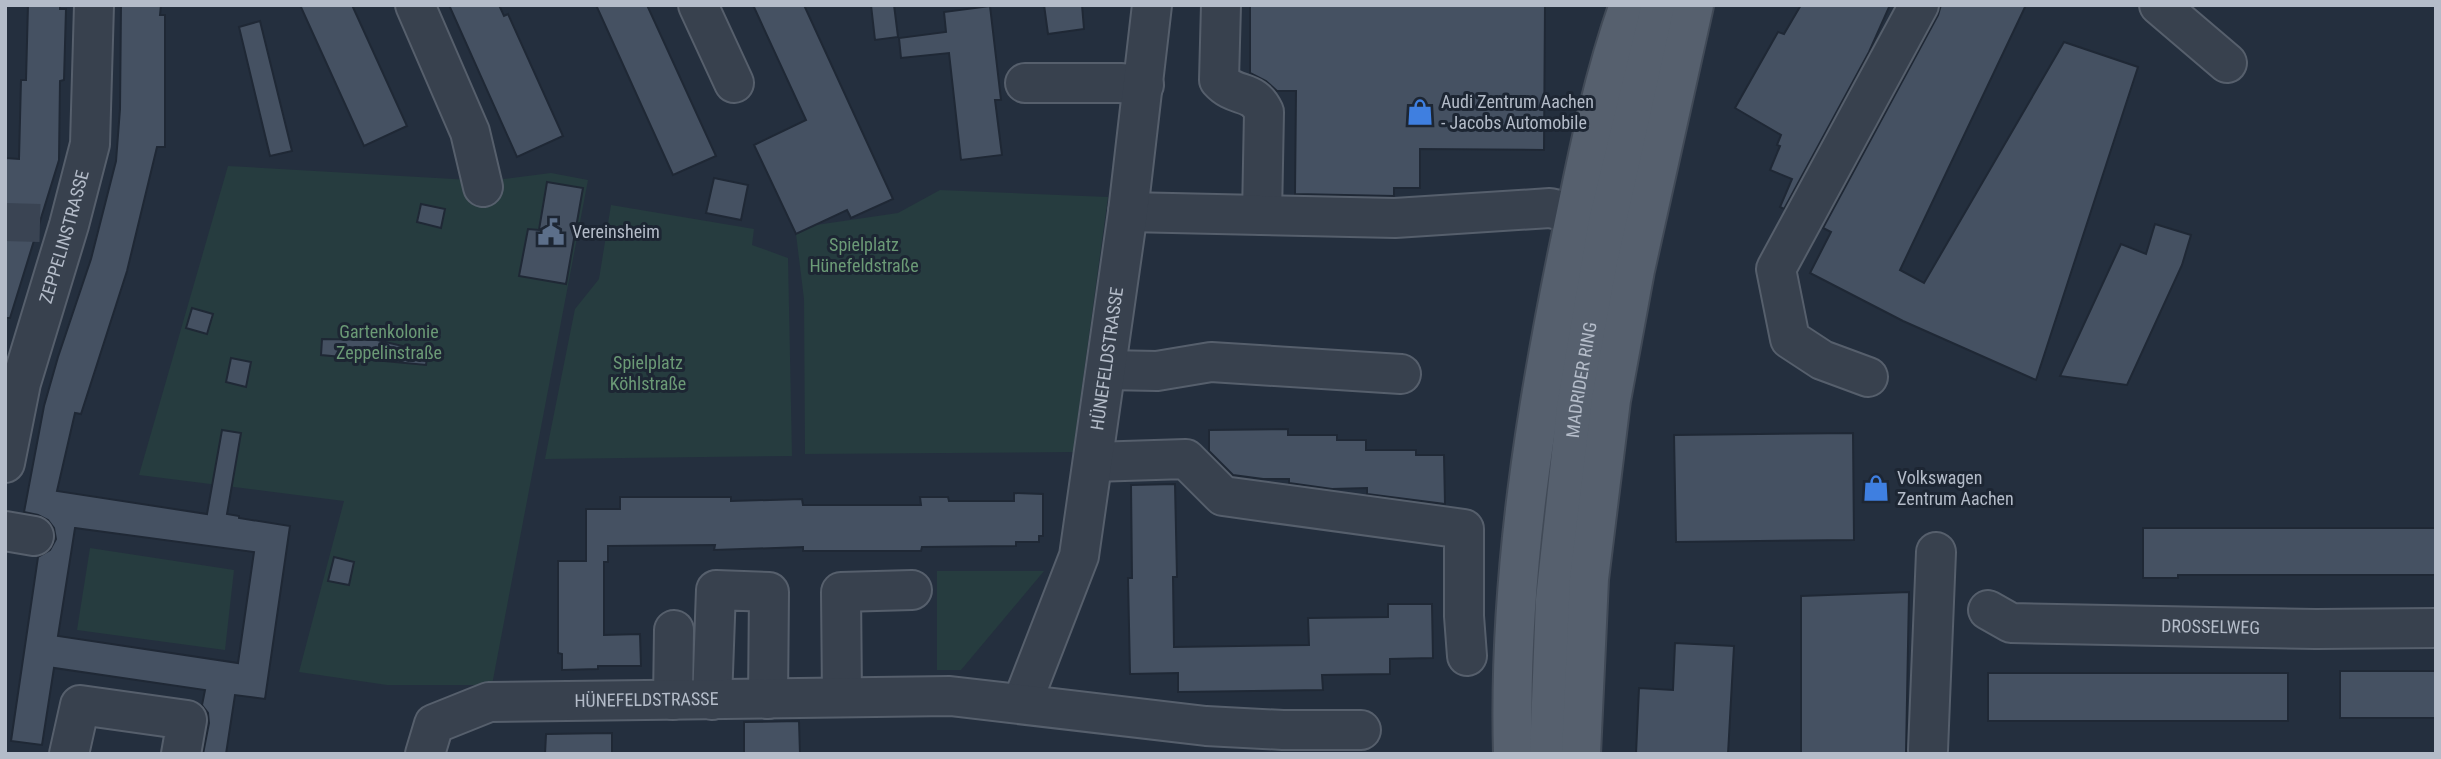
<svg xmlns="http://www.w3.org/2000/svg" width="2441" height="759" viewBox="0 0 2441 759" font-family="'Roboto Condensed',sans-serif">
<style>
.green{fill:#263c3f}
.building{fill:#455162;stroke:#1f2835;stroke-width:2;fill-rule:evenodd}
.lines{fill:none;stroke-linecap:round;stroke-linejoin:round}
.minor-tunnel{stroke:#3a4453;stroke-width:38;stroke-dasharray:38 19;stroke-linecap:butt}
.minor-casing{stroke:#565f6c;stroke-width:42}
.major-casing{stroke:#414a57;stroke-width:42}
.minor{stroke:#38414e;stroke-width:38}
.major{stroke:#56606e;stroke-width:38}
.labels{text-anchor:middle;stroke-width:6;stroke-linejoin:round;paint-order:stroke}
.poi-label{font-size:18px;fill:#b4bcc9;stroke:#1d2633;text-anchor:start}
.street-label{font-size:18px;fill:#b4bcc9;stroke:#1d2633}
.park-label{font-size:18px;fill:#6b9a76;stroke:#1d2633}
</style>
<rect width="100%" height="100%" fill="#242f3e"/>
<g class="green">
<polygon points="228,166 488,181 551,173 588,180 492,685 387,685 299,672 344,501 139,475"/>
<polygon points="940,190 1108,197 1073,452 805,454 804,299 796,234 816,225 898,213"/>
<polygon points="611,205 754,229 752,245 788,258 792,456 545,459 575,309 599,279"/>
<polygon points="90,548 234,570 225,650 77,630"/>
<polygon points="937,571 1044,571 961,670 937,670"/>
</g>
<g class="building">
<polygon points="28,5 60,5 60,9 66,9 64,80 60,81 59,160 10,318 5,318 5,158 19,159 21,80 26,80"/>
<path d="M 121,5 L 161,5 L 160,15 L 165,15 L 165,147 L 157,147 L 127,271 L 81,414 L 75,413 L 57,491 L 207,514 L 222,430 L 241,433 L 227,514 L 239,516 L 239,518 L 290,526 L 265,699 L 235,695 L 226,754 L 203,754 L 209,723 L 208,713 L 202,705 L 205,690 L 54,668 L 42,745 L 11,741 L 38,557 L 50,550 L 56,539 L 54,528 L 48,520 L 38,515 L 24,512 L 44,406 L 58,357 L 91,259 L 116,161 L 120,109 ZM 75,528 L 254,552 L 238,663 L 58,636 Z"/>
<polygon points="300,5 352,5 407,126 364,146"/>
<polygon points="449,5 499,5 504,16 508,14 563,136 517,157"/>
<polygon points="596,5 647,5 716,156 673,175"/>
<polygon points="753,5 804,5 893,199 851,218 847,210 796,234 754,145 806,120"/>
<polygon points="871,5 894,5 898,37 875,40"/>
<polygon points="1044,5 1082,5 1084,29 1048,34"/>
<polygon points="1250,5 1545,5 1544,150 1420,149 1420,188 1394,188 1394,196 1295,194 1296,91 1277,91 1266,81 1250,73"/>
<polygon points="1801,5 1890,5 1869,52 1784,209 1780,207 1792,179 1770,170 1780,146 1777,145 1781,135 1735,108 1778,32 1784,34"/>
<polygon points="1941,5 2026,5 1900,270 1924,283 2064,42 2138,67 2036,380 1903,321 1810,273 1831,232 1823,228 1938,15"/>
<polygon points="990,6 1001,100 995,100 1002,155 961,160 949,53 901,58 899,38 946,32 944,12"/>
<polygon points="260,21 292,151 270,156 239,27"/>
<polygon points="714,178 748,185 741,220 706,213"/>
<polygon points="547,182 583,188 566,284 519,276 528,229 539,230"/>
<polygon points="421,204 445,209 441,228 417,222"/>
<polygon points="2155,224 2191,235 2182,265 2127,385 2060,376 2121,244 2146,254"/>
<polygon points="192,308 213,314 207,334 186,328"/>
<polygon points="322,339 377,340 428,352 426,365 321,355"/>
<polygon points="231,358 251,362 246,387 226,382"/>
<polygon points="1288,429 1288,435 1337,435 1337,440 1366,440 1366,450 1416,450 1416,455 1444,455 1445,504 1367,494 1367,488 1332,489 1289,483 1289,479 1263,479 1233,475 1209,451 1209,430"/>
<polygon points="1853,433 1854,540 1676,542 1674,435"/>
<polygon points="1175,484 1177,577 1173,577 1174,647 1309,645 1308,618 1388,617 1388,604 1432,604 1433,658 1390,659 1390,674 1322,675 1323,690 1178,692 1178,673 1130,674 1128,578 1132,578 1131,485"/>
<polygon points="1014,493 1043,494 1043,536 1039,536 1039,542 1016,542 1016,546 922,547 921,551 803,551 803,547 714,550 715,545 608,546 608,562 604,562 604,635 640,634 641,666 598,666 598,669 562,670 562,654 558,653 558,561 586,561 586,509 620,509 620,497 731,497 731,501 802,499 803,505 921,505 920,497 948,497 949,501 1014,501"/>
<polygon points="2143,528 2436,528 2436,575 2178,575 2178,578 2143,578"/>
<polygon points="334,557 354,562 349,585 328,581"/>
<polygon points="1909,592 1906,754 1801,754 1801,596"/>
<polygon points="1675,643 1734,646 1728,754 1636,754 1639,688 1673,690"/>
<rect x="2340" y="671" width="96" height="47"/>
<rect x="1988" y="673" width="300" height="48"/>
<polygon points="799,721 800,754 744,754 744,722"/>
<polygon points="612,733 612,754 545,754 546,734"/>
</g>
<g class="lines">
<polyline class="minor-tunnel" points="5,222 40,223"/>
<defs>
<g id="minor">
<polyline points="415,5 470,132 483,187"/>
<polyline points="698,5 734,83"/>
<path d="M 1221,5 L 1219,80 C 1236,99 1253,88 1264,112 L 1262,215"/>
<polyline points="2159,5 2227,63"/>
<polyline points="1025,83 1120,83 1144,85"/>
<polyline points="1128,212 1395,218 1550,208 1576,214"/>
<polyline points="1106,370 1157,371 1211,362 1401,374"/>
<polyline points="1868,377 1822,360 1790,339 1776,269 1919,5"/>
<polyline points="1093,462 1186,459 1223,496 1464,529 1464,616 1467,656"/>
<path id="s1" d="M 5,463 L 21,383 L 69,225 L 90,144 L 94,5"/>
<polyline points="5,531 34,536"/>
<path id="s2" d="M 1988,610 L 2011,623 L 2316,629 L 2436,628"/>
<polyline points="842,697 841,592 912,590"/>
<polyline points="673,700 674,630"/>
<polyline points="712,700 716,590 769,592 768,699"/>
<path id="s3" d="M 1022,703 L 1079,556 L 1128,212 L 1152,5"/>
<polyline points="1928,750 1936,552"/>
<polyline points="69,754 80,705 187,720 181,754"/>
<path id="s4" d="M 425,754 L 434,724 L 489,702 L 950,696 L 1206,726 L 1283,730 L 1361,730"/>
</g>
<g id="major">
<path d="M 1513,754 C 1508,580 1536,406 1571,237 C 1587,159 1602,81 1629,5"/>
<path id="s5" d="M 1549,754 L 1555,600 L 1576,408 L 1608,222 L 1661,5"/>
<polyline points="1581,754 1589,579 1611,400 1635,270 1694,5"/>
</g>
</defs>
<use href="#minor" class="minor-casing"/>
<use href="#major" class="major-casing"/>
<use href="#minor" class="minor"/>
<use href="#major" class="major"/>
</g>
<defs>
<symbol id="shop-bare" viewBox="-9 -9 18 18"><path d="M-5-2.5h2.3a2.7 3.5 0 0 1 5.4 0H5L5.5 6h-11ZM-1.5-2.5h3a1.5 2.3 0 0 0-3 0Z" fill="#3f7fe0" stroke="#1d2633" stroke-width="2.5" paint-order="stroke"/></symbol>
<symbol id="civic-bare" viewBox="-9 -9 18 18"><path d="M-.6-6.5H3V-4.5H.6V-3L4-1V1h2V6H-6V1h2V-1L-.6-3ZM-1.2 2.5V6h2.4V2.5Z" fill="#5c6f8a" stroke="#1d2633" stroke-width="2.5" paint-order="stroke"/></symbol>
</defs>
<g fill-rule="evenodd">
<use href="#shop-bare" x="1401" y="93" width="38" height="38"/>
<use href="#civic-bare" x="532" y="213" width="38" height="38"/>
<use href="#shop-bare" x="1857" y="469" width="38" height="38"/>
</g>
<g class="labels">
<g class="poi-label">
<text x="1441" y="108">Audi Zentrum Aachen<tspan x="1441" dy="21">- Jacobs Automobile</tspan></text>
<text x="572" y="238">Vereinsheim</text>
<text x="1897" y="484">Volkswagen<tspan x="1897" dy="21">Zentrum Aachen</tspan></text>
</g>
<g class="street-label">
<text dy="6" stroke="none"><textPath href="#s1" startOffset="234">ZEPPELINSTRASSE</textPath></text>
<text dy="6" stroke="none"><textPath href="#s3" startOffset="357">HÜNEFELDSTRASSE</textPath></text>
<text dy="6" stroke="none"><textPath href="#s5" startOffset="376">MADRIDER RING</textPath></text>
<text dy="6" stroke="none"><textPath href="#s2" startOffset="226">DROSSELWEG</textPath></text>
<text dy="6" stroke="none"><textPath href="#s4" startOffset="248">HÜNEFELDSTRASSE</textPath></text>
</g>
<g class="park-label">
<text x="864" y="251">Spielplatz<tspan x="864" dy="21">Hünefeldstraße</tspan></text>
<text x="389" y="338">Gartenkolonie<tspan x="389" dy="21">Zeppelinstraße</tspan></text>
<text x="648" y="369">Spielplatz<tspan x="648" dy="21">Köhlstraße</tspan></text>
</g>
</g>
<rect width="2441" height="759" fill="none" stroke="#b4bcc9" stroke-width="14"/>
</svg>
